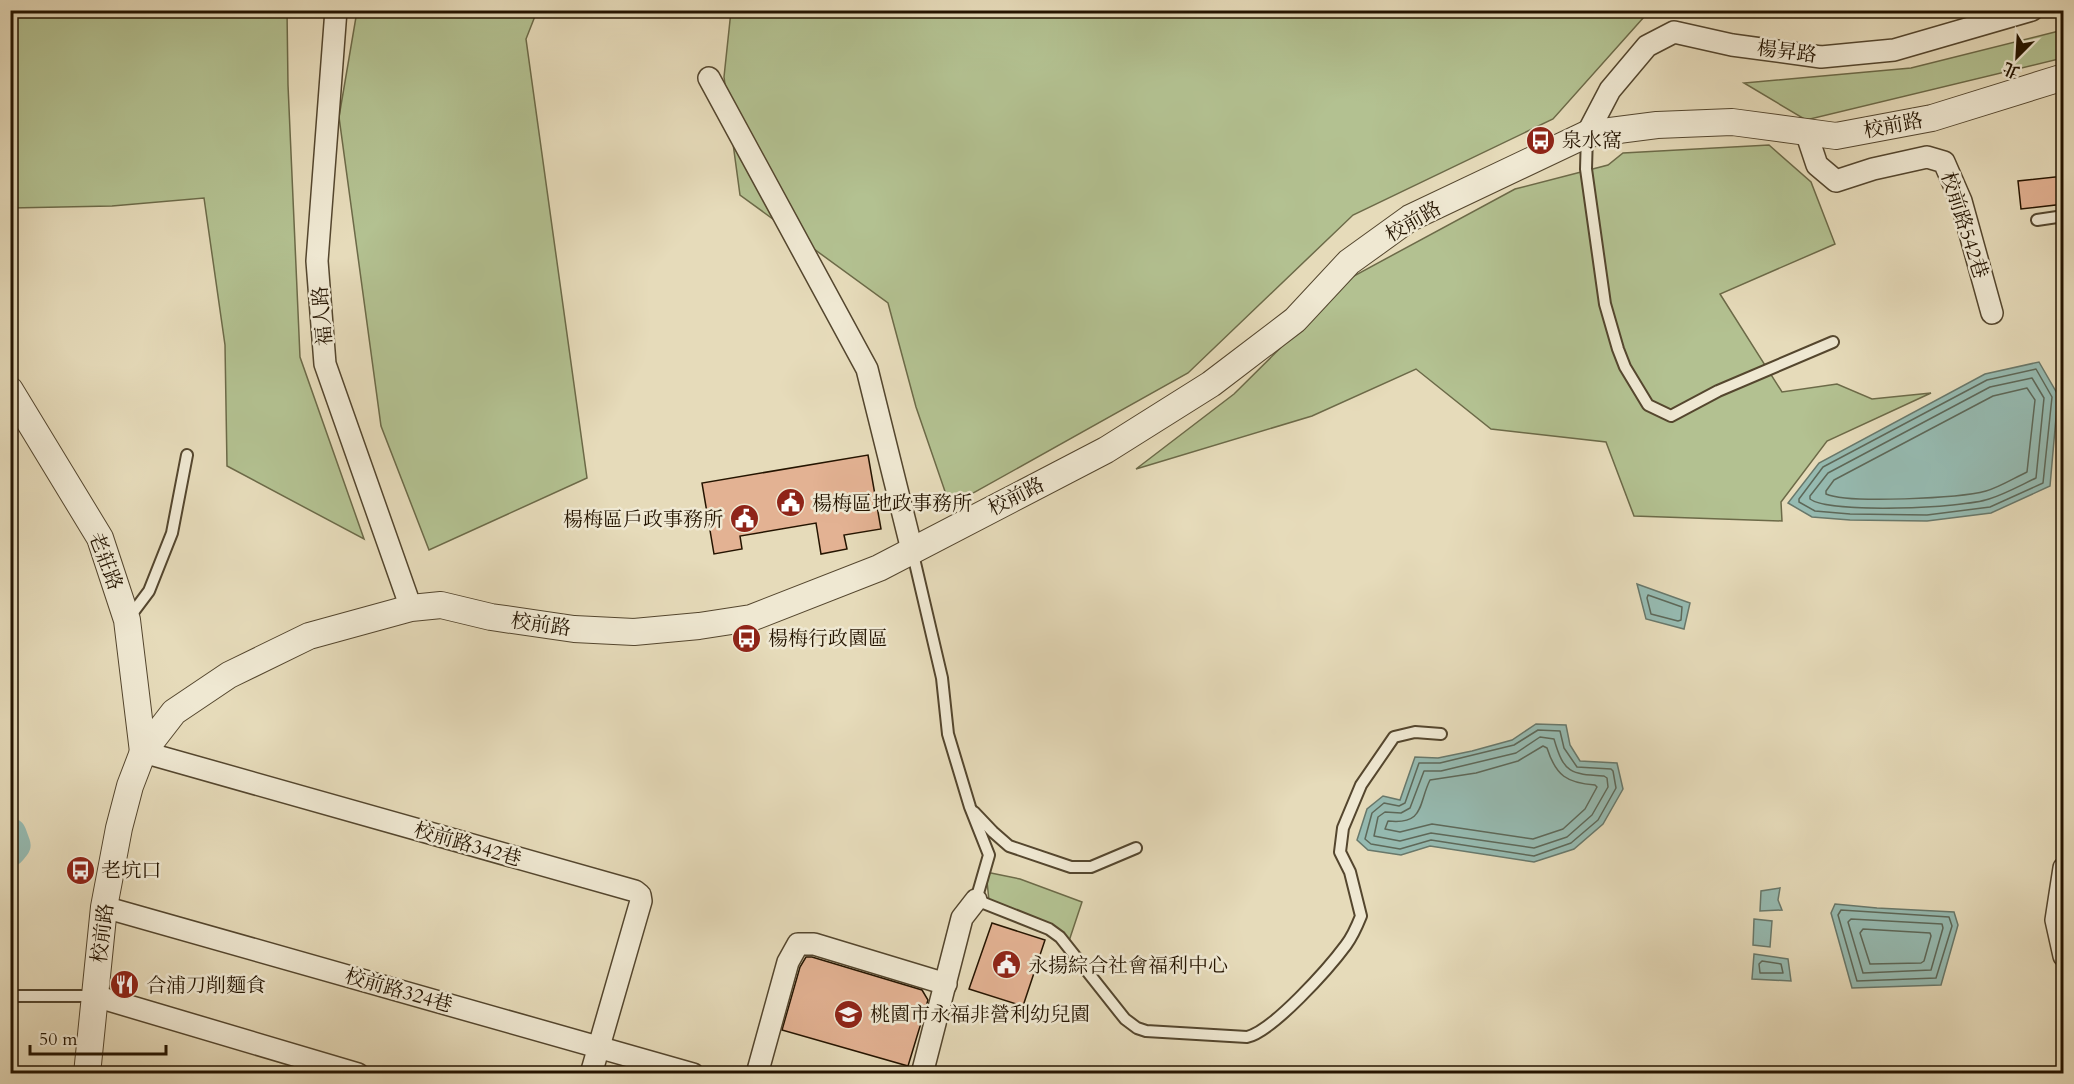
<svg xmlns="http://www.w3.org/2000/svg" width="2074" height="1084" viewBox="0 0 2074 1084" font-family="Cardo,'Noto Serif TC',serif">
<style>
.green{fill:#b3c191;stroke:#6c6a48;stroke-width:1.5}
.water{fill:#96bbb2;stroke:#68786b;stroke-width:1.5}
.lines{fill:none;stroke-linecap:round;stroke-linejoin:round}
.shore{stroke:#5d6859;stroke-width:1.5}
.river{stroke:#96bbb2;stroke-width:33}
.building{fill:#e3b293;stroke:#241400;stroke-width:1.5}
.service-casing{stroke:#54462e;stroke-width:14}
.minor-casing{stroke:#54462e;stroke-width:24}
.tertiary-casing{stroke:#54462e;stroke-width:28}
.service{stroke:#efe8d2;stroke-width:10}
.minor{stroke:#efe8d2;stroke-width:21}
.tertiary{stroke:#efe8d2;stroke-width:26}
.labels{text-anchor:middle;stroke-width:5;stroke-linejoin:round;paint-order:stroke}
.street-label{font-size:20px;fill:#241400;stroke:#efe8d2}
.poi-label{font-size:20px;fill:#241400;stroke:#efe8d2;text-anchor:start}
</style>
<rect width="100%" height="100%" fill="#e6dbba"/>
<filter id="stains"><feTurbulence type="fractalNoise" baseFrequency=".00333" numOctaves="4"/><feColorMatrix values="0 0 0 0 .2 0 0 0 0 .09 0 0 0 0 .02 0 0 0 .5 -.17"/></filter>
<radialGradient id="worn" r=".72"><stop offset=".6" stop-color="#630" stop-opacity="0"/><stop offset="1" stop-color="#630" stop-opacity=".3"/></radialGradient>
<g class="green">
<polygon points="10,11 287,11 288,85 300,357 364,539 227,466 225,345 204,198 112,206 11,208"/>
<polygon points="357,11 537,11 526,39 587,478 429,550 381,426 339,117"/>
<polygon points="731,11 1798,11 1644,17 1553,119 1353,215 1188,373 950,506 916,407 888,303 740,195 724,77"/>
<polygon points="2063,30 2063,58 1806,120 1744,83 1911,68"/>
<polygon points="1769,145 1811,182 1835,244 1720,294 1782,392 1837,384 1872,399 1931,393 1827,441 1781,502 1782,521 1634,516 1606,442 1491,429 1416,369 1312,416 1136,469 1234,394 1352,277 1515,189 1608,165 1623,153"/>
<polygon points="986,872 1020,879 1082,902 1069,941 990,910"/>
</g>
<g class="water">
<polygon points="2039,362 2058,395 2050,486 1991,513 1927,521 1850,520 1812,517 1788,503 1819,463 1985,374"/>
<polygon points="1637,584 1690,603 1684,629 1646,619"/>
<polygon points="1536,724 1566,725 1570,745 1580,761 1617,763 1623,789 1603,824 1574,849 1534,862 1430,846 1401,855 1368,850 1357,840 1367,809 1383,796 1400,800 1415,757 1438,758 1472,751 1512,740"/>
<polygon points="1780,888 1778,900 1782,910 1760,911 1761,891"/>
<polygon points="1835,904 1877,908 1954,912 1958,925 1941,985 1852,988 1831,913"/>
<polygon points="1754,919 1772,921 1770,947 1753,945"/>
<polygon points="1754,954 1788,959 1791,981 1752,979"/>
</g>
<g class="lines">
<g class="shore">
<polygon points="2036,369 2052,397 2043,483 1990,507 1927,515 1850,514 1815,511 1799,502 1799,499 1823,467 1987,380"/>
<path d="M 2032,378 L 2044,398 L 2036,478 C 2021,485 2005,494 1989,499 C 1963,508 1830,514 1810,499 L 1810,496 L 1828,473 L 1990,387 Z"/>
<path d="M 2027,388 L 2035,400 L 2027,472 C 2014,478 2000,487 1986,491 C 1960,498 1848,504 1826,494 L 1826,491 L 1834,480 L 1993,396 Z"/>
<polygon points="1648,595 1682,607 1681,620 1678,621 1651,614 1647,598"/>
<polygon points="1538,730 1560,731 1564,748 1577,767 1611,769 1613,771 1616,788 1598,820 1571,843 1534,856 1431,840 1400,849 1371,844 1365,839 1372,813 1384,803 1399,806 1405,803 1419,763 1440,763 1514,745"/>
<path d="M 1540,737 L 1554,739 C 1564,774 1571,774 1604,776 L 1607,778 L 1608,787 L 1592,815 L 1567,837 L 1534,848 L 1431,833 L 1400,841 L 1374,836 L 1378,817 L 1385,812 L 1401,813 L 1410,808 L 1424,771 L 1441,771 L 1516,753 Z"/>
<path d="M 1543,746 L 1547,748 C 1556,776 1567,783 1595,785 L 1597,787 L 1585,809 L 1563,829 L 1533,839 L 1432,824 L 1400,832 L 1385,829 L 1388,821 C 1425,825 1418,804 1430,780 L 1476,773 L 1518,761 Z"/>
<polygon points="1841,910 1949,917 1952,926 1936,978 1857,981 1838,915"/>
<polygon points="1851,919 1942,924 1943,928 1931,970 1863,973 1848,922"/>
<polygon points="1863,929 1930,933 1931,936 1924,961 1921,963 1870,964 1860,933"/>
<polygon points="1762,961 1781,964 1783,973 1760,973 1759,964"/>
</g>
<polyline class="river" points="10,834 14,845 10,850"/>
</g>
<g class="building">
<polygon points="2064,176 2064,204 2021,209 2018,181"/>
<polygon points="868,455 881,529 844,535 847,549 821,554 816,523 740,536 742,549 714,554 702,483"/>
<polygon points="992,923 1045,940 1023,1006 969,989"/>
<polygon points="806,957 812,957 922,990 928,1000 908,1066 782,1030 800,967"/>
</g>
<g class="lines">
<defs>
<g id="service">
<polyline points="1587,134 1586,169 1605,304 1618,349 1625,367 1648,405 1671,416 1718,391 1833,342"/>
<polyline points="2037,220 2064,216"/>
<path d="M 912,550 L 942,678 L 948,734 L 970,807 L 989,855 L 976,900 L 1049,929 L 1060,937 L 1125,1019 L 1137,1028 L 1146,1031 L 1247,1037 C 1273,1031 1329,968 1346,945 C 1352,937 1357,926 1361,916 L 1350,872 L 1340,852 L 1343,828 L 1361,785 L 1394,737 L 1415,732 L 1441,734"/>
<polyline points="128,619 149,591 172,533 187,455"/>
<polyline points="974,812 993,832 1009,846 1071,867 1091,867 1136,848"/>
<polyline points="10,996 95,996"/>
</g>
<g id="minor">
<polyline points="336,10 317,261 325,364 411,608"/>
<polyline points="709,78 867,369 912,550"/>
<polyline points="1806,132 1817,165 1836,181 1873,169 1927,157 1944,162 1961,201 1992,313"/>
<polyline points="1587,134 1610,90 1647,46 1674,32 1732,45 1821,57 1894,50 2032,10"/>
<polyline points="143,752 635,891 640,895 641,901 591,1074"/>
<polyline points="2064,868 2056,920 2064,956"/>
<polyline points="104,907 693,1074"/>
<polyline points="95,996 358,1074"/>
<polyline points="757,1074 788,962 798,944 814,944 946,984"/>
<polyline points="922,1074 962,918 976,900"/>
</g>
<g id="tertiary">
<polyline points="10,390 100,538 127,620 143,752"/>
<polyline points="87,1074 104,907 119,828 130,786 143,752 174,712 229,675 309,636 411,608 441,605 491,617 574,629 634,632 699,626 751,618 879,568 1106,450 1211,384 1295,320 1349,262 1410,218 1587,134 1657,125 1732,122 1836,136 1932,118 2064,77"/>
</g>
</defs>
<use href="#service" class="service-casing"/>
<use href="#minor" class="minor-casing"/>
<use href="#tertiary" class="tertiary-casing"/>
<use href="#service" class="service"/>
<use href="#minor" class="minor"/>
<use href="#tertiary" class="tertiary"/>
</g>
<defs>
<symbol id="bus-disc" viewBox="-11 -11 22 22"><circle r="9.5" fill="#8f2418" stroke="#efe8d2"/><path d="M-5-6H5V4H4V6H2V4H-2V6H-4V4H-5ZM-3.5-4V0h7V-4ZM-3.5 1.2v1.5H-2V1.2ZM2 1.2v1.5H3.5V1.2Z" fill="#fff"/></symbol>
<symbol id="civic-disc" viewBox="-11 -11 22 22"><circle r="9.5" fill="#8f2418" stroke="#efe8d2"/><path d="M-.6-6.5H3V-4.5H.6V-3L4-1V1h2V6H-6V1h2V-1L-.6-3ZM-1.2 2.5V6h2.4V2.5Z" fill="#fff"/></symbol>
<symbol id="restaurant-disc" viewBox="-11 -11 22 22"><circle r="9.5" fill="#8f2418" stroke="#efe8d2"/><path d="M-5-6h1v4h1v-4h1v4h1v-4h1v5L-1.5 .5V6h-2V.5L-5-1ZM5-6V6H3V1.5H1.5Q1.5-4 5-6Z" fill="#fff"/></symbol>
<symbol id="school-disc" viewBox="-11 -11 22 22"><circle r="9.5" fill="#8f2418" stroke="#efe8d2"/><path d="M0-5L7-2L0 1L-7-2ZM-4 1L0 2.5L4 1V4Q0 6-4 4Z" fill="#fff"/></symbol>
</defs>
<g fill-rule="evenodd">
<use href="#bus-disc" x="1524" y="124" width="33" height="33"/>
<use href="#civic-disc" x="774" y="486" width="33" height="33"/>
<use href="#civic-disc" x="728" y="502" width="33" height="33"/>
<use href="#bus-disc" x="730" y="622" width="33" height="33"/>
<use href="#bus-disc" x="64" y="854" width="33" height="33"/>
<use href="#civic-disc" x="990" y="948" width="33" height="33"/>
<use href="#restaurant-disc" x="108" y="968" width="33" height="33"/>
<use href="#school-disc" x="832" y="998" width="33" height="33"/>
</g>
<g class="labels">
<g class="street-label">
<text transform="translate(1787 51) rotate(7)" y="7">楊昇路</text>
<text transform="translate(1893 125) rotate(-11)" y="7">校前路</text>
<text transform="translate(1413 221) rotate(-30)" y="7">校前路</text>
<text transform="translate(1965 225) rotate(72)" y="7">校前路542巷</text>
<text transform="translate(322 316) rotate(-95)" y="7">福人路</text>
<text transform="translate(1016 496) rotate(-27)" y="7">校前路</text>
<text transform="translate(106 561) rotate(69)" y="7">老莊路</text>
<text transform="translate(541 624) rotate(8)" y="7">校前路</text>
<text transform="translate(468 844) rotate(16)" y="7">校前路342巷</text>
<text transform="translate(102 933) rotate(-83)" y="7">校前路</text>
<text transform="translate(399 990) rotate(16)" y="7">校前路324巷</text>
</g>
<g class="poi-label">
<text x="1562" y="147">泉水窩</text>
<text x="812" y="510">楊梅區地政事務所</text>
<text x="723" y="526" text-anchor="end">楊梅區戶政事務所</text>
<text x="768" y="645">楊梅行政園區</text>
<text x="101" y="877">老坑口</text>
<text x="1028" y="972">永揚綜合社會福利中心</text>
<text x="146" y="992">合浦刀削麵食</text>
<text x="870" y="1021">桃園市永福非營利幼兒園</text>
</g>
</g>
<rect width="2074" height="1084" fill="none" stroke="#e6dbba" stroke-width="36"/>
<rect x="12" y="12" width="2050" height="1060" fill="none" stroke="#241400" stroke-width="3"/>
<rect x="18" y="18" width="2038" height="1048" fill="none" stroke="#241400" stroke-width="1.5"/>
<g transform="translate(2017 57) rotate(204)" stroke="#efe8d2" stroke-width="4.5" paint-order="stroke">
<path d="M0-4.5L10 22L0 15L-10 22Z" fill="#241400"/>
<text y="-9" font-size="16" font-weight="bold" text-anchor="middle" fill="#241400">北</text>
</g>
<path d="M30 1045v9h136v-9" fill="none" stroke="#241400" stroke-width="3"/>
<text x="39" y="1045" font-size="18" fill="#241400" stroke="#efe8d2" stroke-width="4.5" paint-order="stroke">50 m</text>
<rect width="100%" height="100%" filter="url(#stains)"/>
<rect width="100%" height="100%" fill="url(#worn)"/>
</svg>
